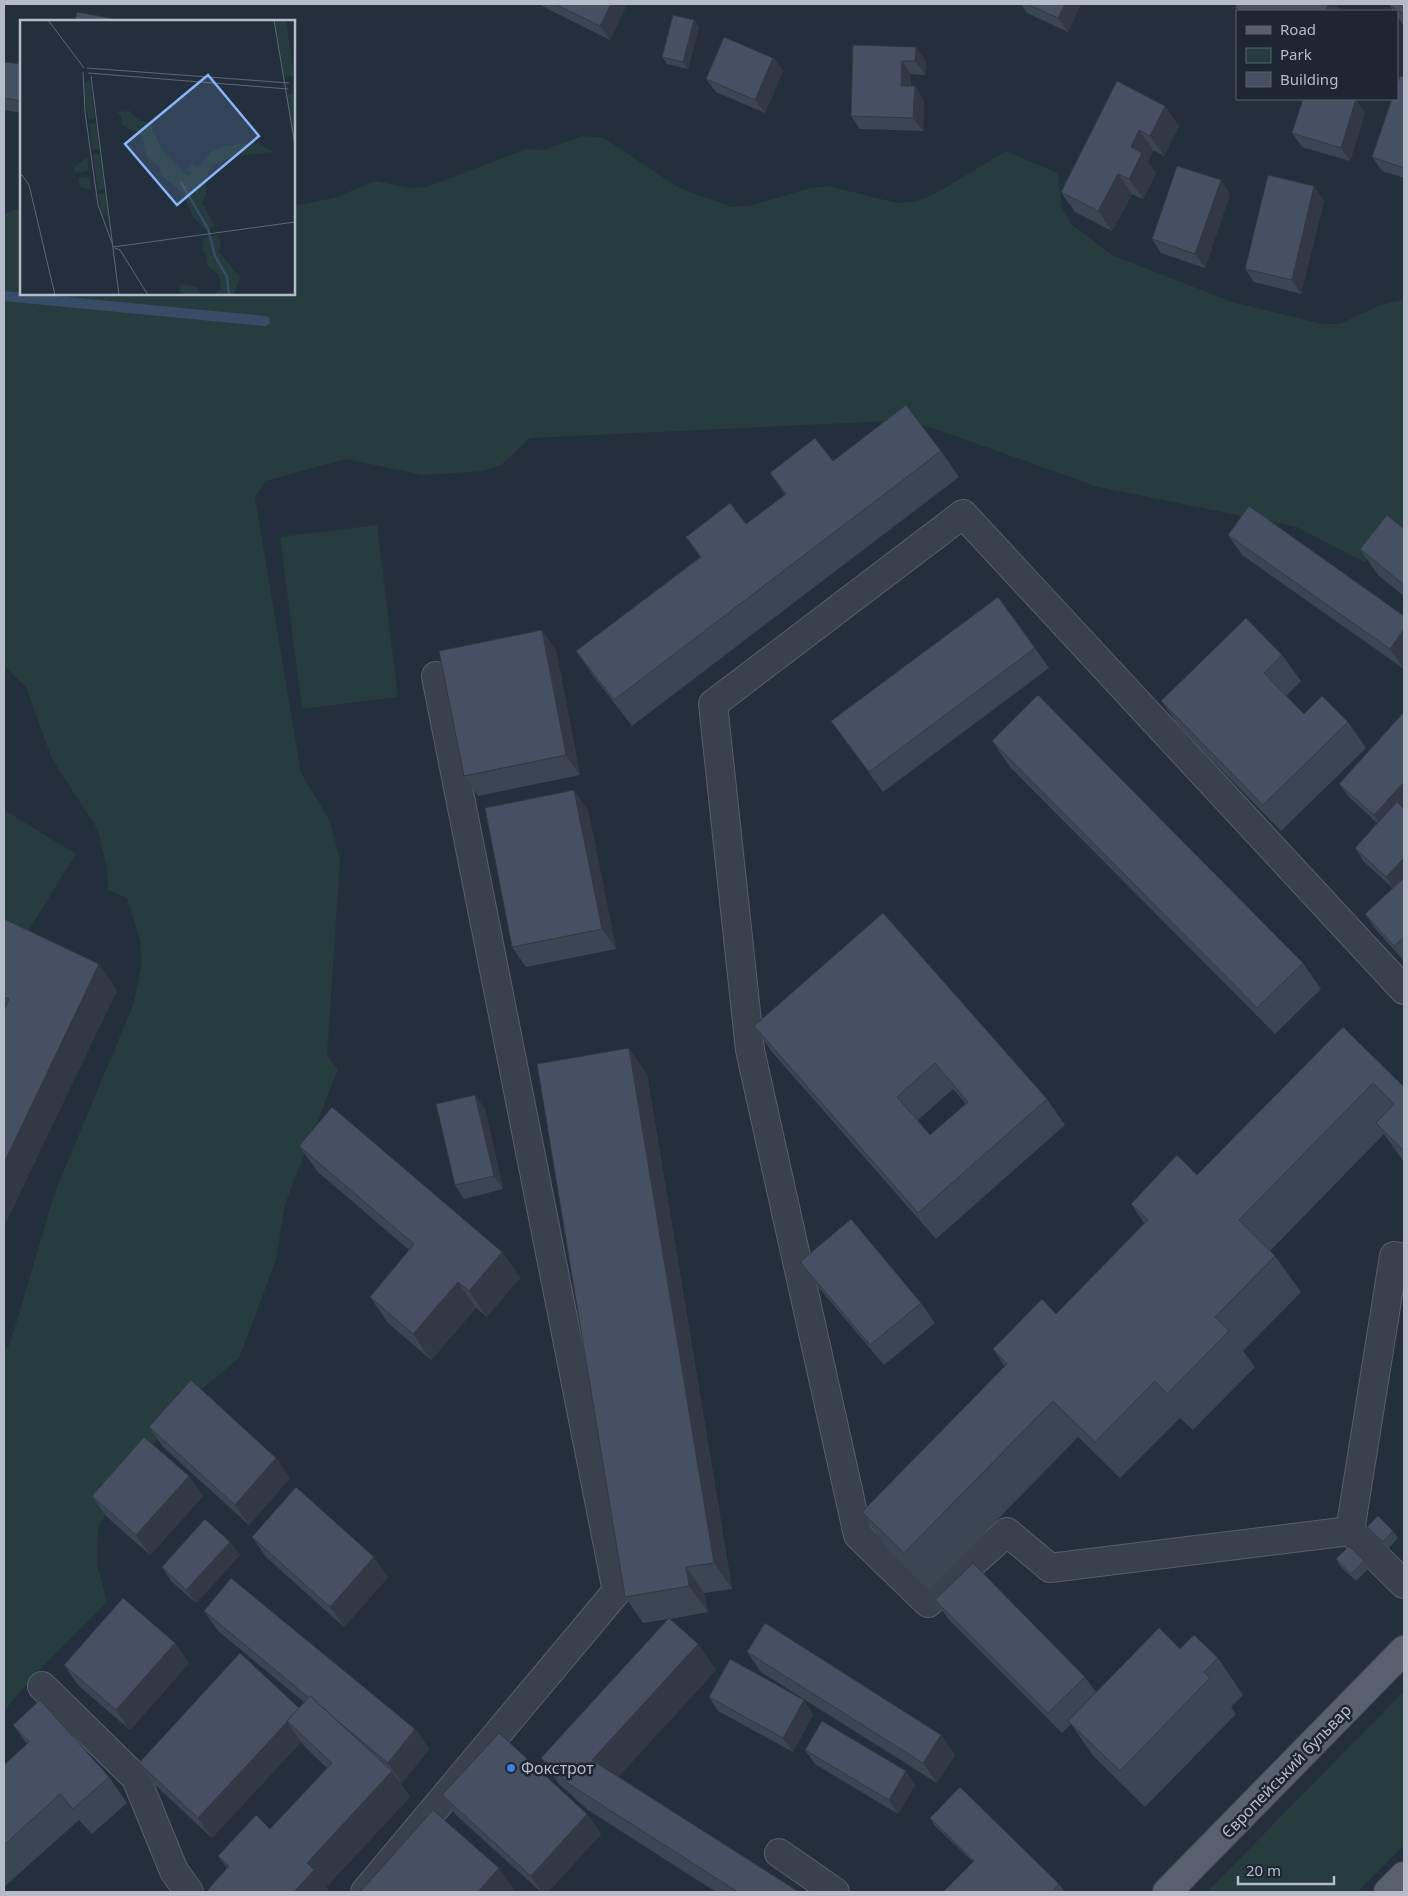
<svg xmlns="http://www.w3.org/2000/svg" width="1408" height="1896" viewBox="0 0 1408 1896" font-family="'Noto Sans',sans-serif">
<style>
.green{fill:#263c3f}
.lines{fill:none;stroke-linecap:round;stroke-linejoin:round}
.stream{stroke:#394c67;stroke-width:10}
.minor-casing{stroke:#565f6c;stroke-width:30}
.major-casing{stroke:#414a57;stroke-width:30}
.minor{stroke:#38414e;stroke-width:28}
.major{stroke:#56606e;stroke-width:28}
.wall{fill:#3b4654;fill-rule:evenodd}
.shaded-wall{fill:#303945}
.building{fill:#455162;stroke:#303945;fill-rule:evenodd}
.shop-dot{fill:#3f7fe0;stroke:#1d2633;stroke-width:2}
.labels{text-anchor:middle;stroke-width:5;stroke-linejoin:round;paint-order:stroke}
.poi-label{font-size:16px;fill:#b4bcc9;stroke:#1d2633;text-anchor:start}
.street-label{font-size:16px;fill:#b4bcc9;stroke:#1d2633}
.inset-river{fill:none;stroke:#394c67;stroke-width:2.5}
.inset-road{fill:none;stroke:#5e6776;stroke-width:1}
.view{fill:#8ab4f8;fill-opacity:0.15;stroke:#8ab4f8;stroke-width:2.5}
.inset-edge{fill:none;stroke:#b4bcc9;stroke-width:2.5}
</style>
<rect width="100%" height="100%" fill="#242f3e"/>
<g class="green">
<polygon points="583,136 604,138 679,188 732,207 749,206 807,189 828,186 897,203 917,201 935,194 1006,151 1058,173 1062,208 1071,224 1112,255 1232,302 1322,324 1340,324 1380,305 1404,300 1404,527 1364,562 1297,527 1098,487 910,420 530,438 501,465 483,471 423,475 346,459 265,481 255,497 301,773 330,821 340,860 327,1056 338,1069 285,1204 276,1260 239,1358 196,1394 132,1469 98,1528 97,1564 107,1602 42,1667 4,1711 4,1351 10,1344 55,1192 134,1003 142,963 140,940 127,898 108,890 107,867 98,830 52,759 26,687 4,666 4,214 21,208 21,294 294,294 294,206 334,198 375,181 411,188 427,187 526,149 544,150"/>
<polygon points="377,525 398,697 302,709 280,537"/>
<polygon points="4,810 76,854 27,933 4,919"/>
<polygon points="1404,1691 1404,1845 1358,1892 1207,1892"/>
</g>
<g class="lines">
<polyline class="stream" points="4,296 265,321"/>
<defs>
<g id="minor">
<polyline points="1350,1531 1050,1568 1007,1532 928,1603 858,1535 750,1050 713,704 963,514 1404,990"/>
<polyline points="1350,1531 1394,1256 1404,1258"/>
<polyline points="1350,1531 1404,1584"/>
<polyline points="42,1686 136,1778 174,1871 189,1892"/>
<polyline points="779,1853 835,1892"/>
<polyline points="365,1892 617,1591 436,676"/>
</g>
<g id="major">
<polyline points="1167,1892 1404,1650"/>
<polyline points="1388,1892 1404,1876"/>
</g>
</defs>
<use href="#minor" class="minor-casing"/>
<use href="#major" class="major-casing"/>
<use href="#minor" class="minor"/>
<use href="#major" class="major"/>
</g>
<g class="wall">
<polygon points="540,4 627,4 610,40 542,6"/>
<polygon points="1021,4 1081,4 1068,32 1027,13"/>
<polygon points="1404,4 1404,26 1403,25 1397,16 1397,11 1393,11 1389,5"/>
<polygon points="694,20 699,27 688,69 667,64 662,57"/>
<polygon points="853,45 926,61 925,75 911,74 911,86 924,100 923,131 860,129 851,116"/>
<polygon points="773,58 783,71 765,113 716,92 706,79"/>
<polygon points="4,62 21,64 21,113 4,110"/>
<polygon points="1404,77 1404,178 1382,171 1372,157"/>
<polygon points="1117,81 1179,126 1164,156 1153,150 1148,162 1156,173 1143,199 1132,194 1112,231 1075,212 1061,192"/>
<polygon points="1365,113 1350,161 1302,147 1292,133"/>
<polygon points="1230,194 1205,268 1161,253 1152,239"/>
<polygon points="1324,200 1301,294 1254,282 1245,269"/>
<polygon points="941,451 959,477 632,726 594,677 576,651 700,557 686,537 746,524 785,495 770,473 833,461"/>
<polygon points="1404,529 1404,596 1378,575 1360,549"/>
<polygon points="1228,535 1404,616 1404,669 1242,555"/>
<polygon points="1035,648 1049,668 883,792 831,721"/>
<polygon points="556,650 580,775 478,796 464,776"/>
<polygon points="1282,655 1301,681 1286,696 1304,714 1348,722 1366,748 1281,831 1180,727 1161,701"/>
<polygon points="992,741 1303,963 1321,989 1275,1034 1010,767"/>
<polygon points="1339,784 1403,808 1404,809 1404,959 1403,960 1374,927 1365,914 1393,888 1364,862 1355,848 1377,823 1349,797"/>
<polygon points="588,810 616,949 526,967 512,947"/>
<path d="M 883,913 L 1047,1099 L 1065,1125 L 936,1239 L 772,1052 L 754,1026 ZM 953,1089 L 966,1104 L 930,1135 L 918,1120 Z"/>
<polygon points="4,919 117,990 4,1226"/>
<polygon points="1343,1027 1404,1087 1404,1162 1384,1134 1270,1251 1275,1256 1301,1292 1243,1351 1255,1367 1193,1430 1180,1418 1120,1478 1078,1437 929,1590 887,1549 862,1512 1005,1367 993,1349 1056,1314 1144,1223 1131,1204 1197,1175"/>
<polygon points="647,1074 732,1589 704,1593 708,1612 670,1619 698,1644 716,1670 618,1777 799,1892 716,1892 588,1810 559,1784 541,1758 668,1619 643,1623 625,1597"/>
<polygon points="475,1095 485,1109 503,1189 464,1199 455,1185"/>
<polygon points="299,1146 502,1252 520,1278 487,1317 476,1308 431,1360 388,1323 370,1297 409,1250 318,1172"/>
<polygon points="800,1262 921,1303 935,1323 884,1365 814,1282"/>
<polygon points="149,1427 276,1458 290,1478 249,1525 163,1447"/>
<polygon points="189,1476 203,1496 150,1555 106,1516 92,1496"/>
<polygon points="1367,1527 1393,1531 1398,1538 1388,1549 1372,1534"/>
<polygon points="252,1537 388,1577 344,1627 266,1557"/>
<polygon points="230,1542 240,1555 196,1603 171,1581 162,1567"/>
<polygon points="1336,1559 1364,1561 1369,1568 1356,1581 1340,1566"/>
<polygon points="935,1600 1085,1677 1096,1692 1180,1649 1218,1658 1243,1695 1231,1707 1236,1714 1145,1807 1094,1757 1071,1724 1062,1733 949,1620"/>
<polygon points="204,1611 415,1729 429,1749 402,1783 399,1781 410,1797 326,1887 330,1892 208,1892 207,1891 227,1868 218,1856 270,1829 327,1768 305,1747 301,1742 212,1838 153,1783 139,1763 299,1708 304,1702 218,1631"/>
<polygon points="175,1643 189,1663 130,1730 78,1685 64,1665"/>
<polygon points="747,1652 941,1735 955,1755 937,1783 761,1672"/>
<polygon points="709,1697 813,1714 793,1752 718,1711"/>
<polygon points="13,1725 109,1777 127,1803 92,1834 79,1820 4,1887 4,1765 27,1744"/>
<polygon points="805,1750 915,1785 898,1814 815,1764"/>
<polygon points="442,1795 587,1814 601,1834 548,1892 541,1892 456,1815"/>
<polygon points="930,1818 1059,1884 1064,1891 1063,1892 943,1892 973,1862 934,1825"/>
</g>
<g class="shaded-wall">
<polygon points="611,4 627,4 610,40 600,26"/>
<polygon points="1065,4 1081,4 1068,32 1058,18"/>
<polygon points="1329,4 1336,4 1341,11 1325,11"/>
<polygon points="694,20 699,27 688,69 683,62"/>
<polygon points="916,47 926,61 925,75 915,61"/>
<polygon points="773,58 783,71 765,113 755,100"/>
<polygon points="902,61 911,74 910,100 901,86"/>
<polygon points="915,86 924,100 923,131 913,118"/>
<polygon points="1356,99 1365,113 1350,161 1341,148"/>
<polygon points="1165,106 1179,126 1164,156 1150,136"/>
<polygon points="1139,130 1153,150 1148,162 1156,173 1143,199 1129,179 1131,147"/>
<polygon points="1118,174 1132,194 1112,231 1098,211"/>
<polygon points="1221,180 1230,194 1205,268 1195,254"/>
<polygon points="1314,186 1324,200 1301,294 1292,280"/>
<polygon points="1404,629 1404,669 1390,649"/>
<polygon points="542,630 556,650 580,775 566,755"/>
<polygon points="1404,782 1404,806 1384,829 1374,815"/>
<polygon points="574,790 588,810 616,949 602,929"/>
<polygon points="1404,858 1404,882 1395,891 1386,877"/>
<polygon points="99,964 117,990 4,1226 4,1163"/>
<polygon points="629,1048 647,1074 732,1589 714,1563"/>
<polygon points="475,1095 485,1109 503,1189 494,1176"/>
<polygon points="502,1252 520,1278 487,1317 469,1291"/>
<polygon points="458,1282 476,1308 431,1360 413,1334"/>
<polygon points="276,1458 290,1478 249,1525 235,1505"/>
<polygon points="189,1476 203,1496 150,1555 136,1535"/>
<polygon points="230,1542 240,1555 196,1603 186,1590"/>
<polygon points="374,1557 388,1577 344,1627 330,1607"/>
<polygon points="686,1567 704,1593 708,1612 689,1586"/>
<polygon points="175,1643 189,1663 130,1730 116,1710"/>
<polygon points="698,1644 716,1670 610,1786 592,1760"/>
<polygon points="804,1700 813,1714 793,1752 783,1738"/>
<polygon points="287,1722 301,1742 212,1838 198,1818"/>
<polygon points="415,1729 429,1749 402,1783 388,1763"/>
<polygon points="941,1735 955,1755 937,1783 923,1763"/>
<polygon points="392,1771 410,1797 326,1887 330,1892 294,1892 307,1863"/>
<polygon points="906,1771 915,1785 898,1814 889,1800"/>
<polygon points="587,1814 601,1834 548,1892 542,1892 531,1876"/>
<polygon points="499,1868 516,1892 478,1892"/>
</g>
<g class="building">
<polygon points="555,4 611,4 600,26"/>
<polygon points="1027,4 1065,4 1058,18"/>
<polygon points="1237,4 1329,4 1325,11 1241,11 1235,8"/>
<polygon points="1389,4 1404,4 1404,14 1389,5"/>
<polygon points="77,12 125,21 75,21"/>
<polygon points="673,15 694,20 683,62 662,57"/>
<polygon points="724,37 773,58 755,100 706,79"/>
<polygon points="853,45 916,47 915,61 902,61 901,86 915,86 913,118 851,116"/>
<polygon points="4,62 21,64 21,101 4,98"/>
<polygon points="1400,76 1404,77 1404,168 1372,157 1392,99 1397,99 1397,85"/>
<polygon points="1117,81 1165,106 1150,136 1139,130 1131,147 1142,153 1129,179 1118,174 1098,211 1061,192"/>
<polygon points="1303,99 1356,99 1341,148 1292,133"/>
<polygon points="1177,166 1221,180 1195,254 1152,239"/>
<polygon points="1268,175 1314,186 1292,280 1245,269"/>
<polygon points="906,405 941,451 614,700 576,651 701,557 686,537 730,503 746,524 786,494 770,473 815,438 833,461"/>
<polygon points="1249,506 1404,616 1404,629 1390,649 1228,535"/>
<polygon points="1387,515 1404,529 1404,585 1360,549"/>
<polygon points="998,597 1035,648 869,772 831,721"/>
<polygon points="1246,618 1282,655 1264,673 1304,714 1322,696 1348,722 1263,805 1161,701"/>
<polygon points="542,630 566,755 464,776 439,651"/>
<polygon points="1038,695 1303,963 1257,1008 992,741"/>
<polygon points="1404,712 1404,782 1374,815 1339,784"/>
<polygon points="574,790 602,929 512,947 485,808"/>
<polygon points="1397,802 1404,809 1404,858 1386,877 1355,848"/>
<polygon points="1404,878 1404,937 1394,946 1365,914"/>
<path d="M 883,913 L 1047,1099 L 918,1213 L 754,1026 ZM 935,1063 L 968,1102 L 930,1135 L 897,1097 Z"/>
<polygon points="4,919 99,964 4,1163 4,1010 9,999 4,997"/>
<polygon points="1343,1027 1404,1087 1404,1151 1376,1123 1394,1104 1373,1083 1239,1220 1275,1256 1215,1317 1229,1331 1167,1394 1155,1381 1095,1442 1053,1401 904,1553 862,1512 1007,1364 993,1349 1042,1299 1056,1314 1148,1220 1131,1204 1177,1155 1197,1175"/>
<polygon points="629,1048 714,1563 686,1567 689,1586 625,1597 537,1064"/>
<polygon points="475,1095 494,1176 455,1185 436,1104"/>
<polygon points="332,1107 502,1252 469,1291 458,1282 413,1334 370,1297 414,1244 299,1146"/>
<polygon points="851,1219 921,1303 870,1345 800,1262"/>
<polygon points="191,1380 276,1458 235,1505 149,1427"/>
<polygon points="144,1437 189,1476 136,1535 92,1496"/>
<polygon points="296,1487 374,1557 330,1607 252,1537"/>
<polygon points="1378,1516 1393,1531 1383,1542 1367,1527"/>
<polygon points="205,1519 230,1542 186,1590 162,1567"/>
<polygon points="1349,1546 1364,1561 1351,1574 1336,1559"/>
<polygon points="973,1563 1085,1677 1048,1713 935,1600"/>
<polygon points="231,1578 415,1729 388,1763 341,1724 310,1696 309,1698 204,1611"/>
<polygon points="123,1598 175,1643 116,1710 64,1665"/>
<polygon points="669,1618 698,1644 592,1760 799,1892 738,1892 569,1784 541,1758"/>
<polygon points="765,1623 941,1735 923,1763 747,1652"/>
<polygon points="1159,1628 1180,1649 1194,1635 1218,1658 1204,1672 1210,1678 1120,1771 1068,1721"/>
<polygon points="240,1653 299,1708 287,1721 287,1722 198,1818 139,1763"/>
<polygon points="730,1659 804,1700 783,1738 709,1697"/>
<polygon points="310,1696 392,1771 307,1863 314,1870 294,1892 209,1892 207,1891 229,1866 218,1856 256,1815 270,1829 332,1763 287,1721"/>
<polygon points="40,1700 109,1777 73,1809 60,1794 4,1845 4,1765 29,1742 13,1725"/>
<polygon points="822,1721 906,1771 889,1800 805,1750"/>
<polygon points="499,1733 587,1814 531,1876 442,1795"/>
<polygon points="960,1787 1059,1884 1052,1892 943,1892 974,1861 930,1818"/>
<polygon points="433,1810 499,1868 478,1892 360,1892"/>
</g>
<circle class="shop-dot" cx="511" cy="1768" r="5"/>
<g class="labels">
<g class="poi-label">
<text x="521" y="1774">Фокстрот</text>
</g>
<g class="street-label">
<text transform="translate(1286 1771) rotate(-46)" y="6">Європейський бульвар</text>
</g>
</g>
<g transform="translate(20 20)">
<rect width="275" height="275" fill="#242f3e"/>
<path d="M 255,0 L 266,0 L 274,56 L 264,57 ZM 70,61 L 75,98 L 68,99 L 63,62 ZM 275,73 L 275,113 L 272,113 L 266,75 ZM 111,91 L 113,96 L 131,105 L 142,130 L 168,156 L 175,149 L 170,153 L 166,150 L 172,143 L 177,147 L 191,132 L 207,125 L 238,123 L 254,132 L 215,136 L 192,145 L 186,159 L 186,176 L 182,183 L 195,206 L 186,210 L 173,197 L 163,173 L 141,155 L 139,146 L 126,136 L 122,116 L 102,105 L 102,96 L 97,92 ZM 76,103 L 80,129 L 73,130 L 69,104 ZM 80,134 L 85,169 L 78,170 L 73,135 ZM 67,137 L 69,150 L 56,153 L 54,147 ZM 67,154 L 63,158 L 70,157 L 71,170 L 60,167 L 58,159 ZM 85,173 L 89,200 L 84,194 L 83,201 L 78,174 ZM 198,215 L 201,223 L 199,232 L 220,257 L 214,275 L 194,275 L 201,269 L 199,255 L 186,244 L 187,237 L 182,230 L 183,219 ZM 161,264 L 176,267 L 181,274 L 193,275 L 165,275 L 159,271 Z" fill="#263c3f"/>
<path class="inset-river" d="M 161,162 L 188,209 L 195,236 L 207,257 L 209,275"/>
<path class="inset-road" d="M 28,0 L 64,48M 254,0 L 275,125M 67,48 L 269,63M 63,52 L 65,92 L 78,185 L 92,223M 68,53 L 268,69M 71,56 L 99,275M 0,156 L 2,155 L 9,165 L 35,275M 93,227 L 275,202M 95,228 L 100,230 L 128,275"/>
<path class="view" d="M 188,55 L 239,116 L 157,185 L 105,124 Z"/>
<rect width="275" height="275" class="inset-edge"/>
</g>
<rect width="1408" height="1896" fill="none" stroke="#b4bcc9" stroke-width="10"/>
<rect x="1236" y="10" width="162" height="90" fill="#1d2633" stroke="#59626f"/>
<rect x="1246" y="26" width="25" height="8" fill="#56606e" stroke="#59626f"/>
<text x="1280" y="35" font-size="15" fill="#b4bcc9">Road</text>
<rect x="1246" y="48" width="25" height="15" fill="#263c3f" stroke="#59626f"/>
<text x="1280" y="60" font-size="15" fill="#b4bcc9">Park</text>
<rect x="1246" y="72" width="25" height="15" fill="#455162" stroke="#59626f"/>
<text x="1280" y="85" font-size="15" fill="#b4bcc9">Building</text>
<path d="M1238 1876v8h96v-8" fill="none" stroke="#b4bcc9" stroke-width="2.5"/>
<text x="1246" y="1876" font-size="15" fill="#b4bcc9" stroke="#1d2633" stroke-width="4" paint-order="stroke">20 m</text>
</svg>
